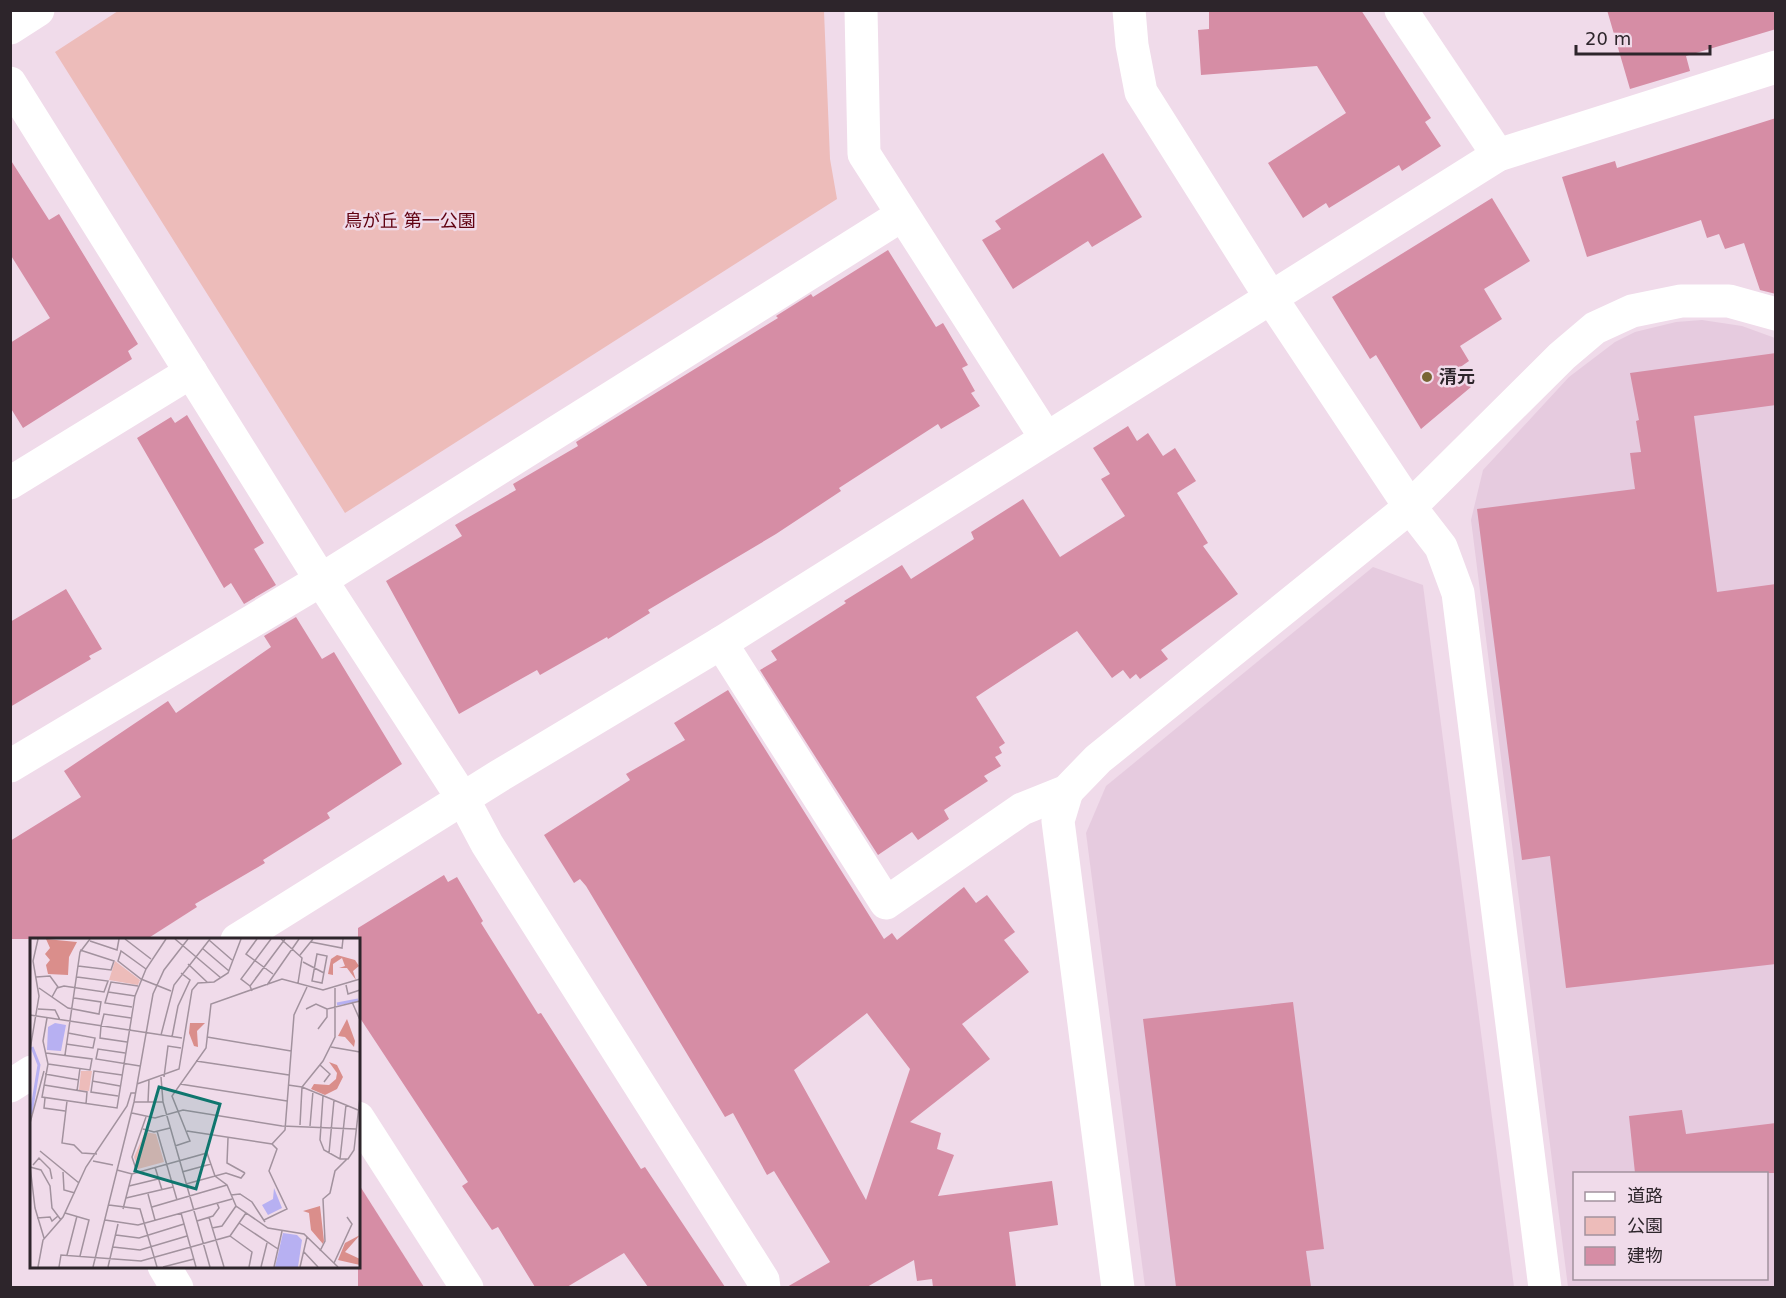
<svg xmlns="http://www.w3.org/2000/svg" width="1786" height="1298" viewBox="0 0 1786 1298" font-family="'DejaVu Sans','Noto Sans JP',sans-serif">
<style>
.built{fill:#e6cbdf;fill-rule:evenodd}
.green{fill:#edbcba}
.building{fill:#d68da5;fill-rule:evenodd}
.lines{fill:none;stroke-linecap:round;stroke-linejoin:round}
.minor{stroke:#fff;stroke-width:33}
.poi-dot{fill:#776634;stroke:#f0dbea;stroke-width:2}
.labels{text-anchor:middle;stroke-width:5;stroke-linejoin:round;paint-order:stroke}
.park-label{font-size:18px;fill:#600111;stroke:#f0dbea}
.poi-label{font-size:18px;font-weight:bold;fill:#2d252b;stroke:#f0dbea;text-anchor:start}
.inset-river{fill:none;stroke:#b7b0f2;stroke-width:3}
.inset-road{fill:none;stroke:#a2929e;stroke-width:1.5}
.view{fill:#0f766e;fill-opacity:0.15;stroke:#0f766e;stroke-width:3}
.inset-edge{fill:none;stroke:#2d252b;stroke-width:3}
</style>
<rect width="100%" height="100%" fill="#f0dbea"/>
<g class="built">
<path d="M 1702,320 L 1742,326 L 1775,338 L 1775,1287 L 1568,1287 L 1471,520 L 1483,470 L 1569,377 L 1615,342 L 1635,332 L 1676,322 ZM 1574,1174 L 1766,1174 L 1766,1278 L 1574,1278 Z"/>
<polygon points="1373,567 1423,585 1514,1287 1145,1287 1086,833 1106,786"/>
</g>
<polygon class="green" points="118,11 824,11 830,159 837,199 345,513 55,52"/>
<g class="building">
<polygon points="1209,10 1361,10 1431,118 1425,122 1441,146 1402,171 1399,165 1329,208 1326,203 1303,218 1268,163 1346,113 1317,66 1201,75 1198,30 1209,29"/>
<polygon points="1607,10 1776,10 1776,29 1686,56 1690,71 1630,89"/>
<polygon points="1776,118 1776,294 1760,290 1744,243 1725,249 1719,234 1707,238 1701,220 1587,257 1562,177 1615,161 1617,168"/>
<polygon points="1103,153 1142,217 1092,247 1088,241 1013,289 982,240 1001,229 995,221"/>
<polygon points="10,159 49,220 59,214 138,344 128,351 132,359 23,428 10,407 10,343 50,318 10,254"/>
<polygon points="1492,198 1530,261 1484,289 1502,319 1460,346 1469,361 1459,368 1471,387 1421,429 1376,355 1370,359 1332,297"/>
<polygon points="888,250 936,327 943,323 968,365 962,368 975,391 971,393 980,406 941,429 938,424 839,488 841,491 776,534 648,610 650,613 608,639 607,637 540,675 537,670 459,714 386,581 462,536 455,525 516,490 513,484 578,446 576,442 778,318 776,316 811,294 813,297"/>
<polygon points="1776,353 1776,405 1694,416 1717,592 1776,584 1776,964 1566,988 1550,856 1522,860 1477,509 1635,489 1630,453 1641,452 1636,421 1639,420 1630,373"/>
<polygon points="187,415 264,543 254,549 276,585 244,604 231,583 224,588 137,438 171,417 175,423"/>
<polygon points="1128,426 1137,441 1148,433 1163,456 1175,448 1196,481 1177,493 1208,543 1203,546 1238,594 1161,650 1168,659 1140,679 1136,674 1130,679 1123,670 1112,678 1077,631 976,697 1005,743 999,747 1002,753 995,757 1001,766 984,776 988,781 944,810 949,819 918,840 912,832 878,855 760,670 777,660 771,651 846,603 844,601 902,565 911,579 974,539 971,532 1023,499 1060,557 1125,516 1101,479 1110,474 1093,448"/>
<polygon points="66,589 102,649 89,656 91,659 10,707 10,622"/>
<polygon points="296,617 322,659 334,652 402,764 327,813 330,818 263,860 265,863 195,904 197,907 147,939 10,939 10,841 81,797 64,771 168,701 176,713 271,647 264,636"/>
<path d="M 728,690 L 884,939 L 892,933 L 897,940 L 964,887 L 976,903 L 987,895 L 1015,932 L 1004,940 L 1029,972 L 962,1024 L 990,1059 L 910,1122 L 941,1133 L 937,1149 L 954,1155 L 938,1196 L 1052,1181 L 1058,1225 L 1009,1232 L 1016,1287 L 933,1287 L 932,1279 L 917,1281 L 914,1260 L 867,1287 L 787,1287 L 830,1262 L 774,1171 L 767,1175 L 733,1113 L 725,1117 L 586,886 L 580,879 L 574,883 L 544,835 L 630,780 L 626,774 L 685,740 L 674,723 ZM 867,1013 L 910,1069 L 866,1200 L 794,1070 Z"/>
<polygon points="444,875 448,882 457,877 483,921 481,923 538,1014 541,1013 641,1169 645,1167 725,1287 648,1287 624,1253 567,1287 535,1287 498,1227 492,1230 462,1186 468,1182 358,1015 358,928"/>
<polygon points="1293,1002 1324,1249 1306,1251 1311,1287 1176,1287 1143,1019"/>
<polygon points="1682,1110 1686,1134 1776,1123 1776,1173 1635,1173 1629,1116"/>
<polygon points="358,1183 424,1287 358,1287"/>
</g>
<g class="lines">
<g class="minor">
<polyline points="861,10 864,154 1046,438"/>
<polyline points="1129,10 1132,45 1141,92 1271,298 1410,507 1441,547 1458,593 1545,1288"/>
<polyline points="1401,10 1498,155"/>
<polyline points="10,28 38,10"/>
<polyline points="10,83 321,580 463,799 487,844 763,1280 764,1288"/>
<polyline points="10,483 191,372"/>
<polyline points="721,643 886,903 1022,809 1067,791 1098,759 1410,507 1562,356 1595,328 1632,311 1681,301 1729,301 1776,314"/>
<polyline points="10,766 321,580 902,215"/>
<polyline points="1067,791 1058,821 1118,1288"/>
<polyline points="237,940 499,776 721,643 1498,155 1776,67"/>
<polyline points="10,1086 32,1072"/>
<polyline points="358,1118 467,1288"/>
<polyline points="164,1266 177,1288"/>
</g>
</g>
<circle class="poi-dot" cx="1427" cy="377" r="6"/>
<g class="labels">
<g class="park-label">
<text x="410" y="227">鳥が丘 第一公園</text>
</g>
<g class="poi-label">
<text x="1439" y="383">清元</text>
</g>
</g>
<g transform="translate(30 938)">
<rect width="330" height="330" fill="#f0dbea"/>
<path d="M 85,23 L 110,42 L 108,47 L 79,42 ZM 51,133 L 62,133 L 59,153 L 49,152 ZM 115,194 L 126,196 L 134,224 L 108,231 L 104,219 Z" fill="#edbcba"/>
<path d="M 16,1 L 47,4 L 39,19 L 38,37 L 18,36 L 16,27 L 20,22 L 15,16 L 20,10 ZM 307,17 L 325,22 L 329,28 L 323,33 L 326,42 L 317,30 L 309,30 L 315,28 L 312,20 L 303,26 L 303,37 L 298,36 L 301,21 ZM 317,81 L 325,103 L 324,109 L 315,99 L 308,98 ZM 160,85 L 175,85 L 167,93 L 168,109 L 164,108 L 159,95 ZM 299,124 L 307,127 L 313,139 L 307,151 L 295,157 L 281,151 L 284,146 L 299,147 L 306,141 L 307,135 ZM 290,268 L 294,303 L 293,306 L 281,292 L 279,275 L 273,273 ZM 330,297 L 315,314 L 330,321 L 330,327 L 308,322 L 315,305 Z" fill="#da8e8b"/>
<path d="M 25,85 L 36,87 L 31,113 L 17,112 L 18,89 ZM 244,250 L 252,270 L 238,277 L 232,267 L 243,261 ZM 253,295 L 267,297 L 272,302 L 268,329 L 245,329 Z" fill="#b7b0f2"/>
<path class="inset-river" d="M 307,66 L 328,62M 1,176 L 9,127 L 2,109"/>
<path class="inset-road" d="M 95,1 L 121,21M 145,1 L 191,40M 227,1 L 216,16 L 243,36M 251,1 L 272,20 L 268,45M 179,2 L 202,22M 60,3 L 87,12 L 89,1M 281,4 L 312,10 L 313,1M 172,10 L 199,33M 287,16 L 297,18 L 292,45 L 282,43 ZM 270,17 L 283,1M 273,24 L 294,35M 158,26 L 177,44M 48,28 L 81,32 L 84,23 L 50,12M 116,31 L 91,13 L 88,23 L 111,41 L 141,53M 6,39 L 20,38 L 28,49M 237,47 L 269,1M 316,47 L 318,56 L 330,52M 220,48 L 211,41 L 241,1M 9,50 L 38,70 L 69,76 L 71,64 L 44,60M 222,53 L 220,48 L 255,1M 78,54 L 105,58M 22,59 L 27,50 L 34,48 L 74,54 L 78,43 L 47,39M 322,64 L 330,82M 102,69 L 75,65 L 81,44 L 108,48M 8,71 L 25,72 L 30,82M 276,71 L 286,66 L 297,71M 0,77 L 152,100M 17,80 L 13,103 L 18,126 L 12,159 L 87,170 L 105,58 L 116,31 L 136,1M 288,91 L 297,79 L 297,71 L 330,63M 131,97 L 144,47 L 180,1M 142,99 L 148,68 L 160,42 L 151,35M 177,99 L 261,113M 97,104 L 70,100 L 71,88 L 74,76 L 101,80M 36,106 L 63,110 L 65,100 L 38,95M 301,109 L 330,114M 0,112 L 9,58 L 3,23 L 8,1M 16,115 L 62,121 L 60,132 L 18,126M 95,115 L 68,111 L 66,121 L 110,128M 35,117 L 50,14 L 60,1M 166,123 L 259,137M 290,127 L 300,136 L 294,144M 15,136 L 49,142M 131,139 L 133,164 L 180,329M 134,139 L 138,108 L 151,110M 62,143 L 90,148M 107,146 L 149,131 L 162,52 L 168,45 L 184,44 L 198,35 L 211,1M 150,146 L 257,163M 14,147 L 57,154 L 56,166M 258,147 L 272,149 L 328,172M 47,153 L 50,130M 88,158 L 61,154 L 64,133 L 92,137M 293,158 L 290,202 L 294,212 L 310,221 L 318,221 L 324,212 L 330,159M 15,160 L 14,170 L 35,173M 37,163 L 32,205 L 44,207 L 52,215 L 67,216M 104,164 L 133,164M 118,164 L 119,142M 102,175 L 125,180 L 153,172 L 252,188 L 326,191M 0,185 L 14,133M 270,187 L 272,149 L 293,123 L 305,99 L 305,50M 280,188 L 283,153M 113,191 L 124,194 L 140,190M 127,193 L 147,262M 157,193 L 242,206 L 247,211 L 239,233 L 257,271 L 234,282M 198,200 L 197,225 L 215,235M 242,206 L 255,192 L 264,77 L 277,49M 145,208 L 160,203 L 142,158 L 176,110 L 181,66 L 252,41 L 293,52 L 330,41M 10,213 L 49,245M 299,215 L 304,162M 310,221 L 316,167M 63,223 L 83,227M 3,227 L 9,220 L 20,231 L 22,241M 0,228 L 5,270 L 14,300M 0,229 L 11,232 L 20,248 L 22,270 L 31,282M 125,229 L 132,252M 87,232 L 102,236 L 177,215 L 185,238 L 197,247 L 206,268 L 238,290 L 274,296 L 308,329M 33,234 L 34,252 L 45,255M 107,234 L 102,219 L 116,179M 152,234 L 181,226M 156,246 L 196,235 L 211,240 L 215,235M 99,248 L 128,241M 118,256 L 125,282M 201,257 L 210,256 L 222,264 L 235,284M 96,260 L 143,249M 79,267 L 110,271 L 127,329M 122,269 L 197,247M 93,271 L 102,236M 35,275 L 59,282 L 50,318M 151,275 L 166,329M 179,279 L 194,329M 7,280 L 20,279 L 22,283 L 28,278M 75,282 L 108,287 L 202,261M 167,283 L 183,278 L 189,270 L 187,265M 209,285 L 248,311M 182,290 L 192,288 L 206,268M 86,297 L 109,300 L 154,286M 200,298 L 222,314 L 219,329M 83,309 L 110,312 L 157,298M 290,313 L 295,303 L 293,261 L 300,255 L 305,233 L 317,221M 274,314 L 288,329M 37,317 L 47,278M 304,325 L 322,286 L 317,279M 8,329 L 13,302 L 33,279 L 56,229 L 97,168 L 101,155 L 106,155M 29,329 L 31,317 L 111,323 L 161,309 L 200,298 L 216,275M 63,329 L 104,164 L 123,56 L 134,32 L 158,1M 78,329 L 88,286M 133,329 L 164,321M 231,329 L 237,305M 244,329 L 252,293M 270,329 L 277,299"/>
<path class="view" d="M 129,149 L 190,166 L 166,251 L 105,233 Z"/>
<rect width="330" height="330" class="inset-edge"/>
</g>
<rect width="1786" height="1298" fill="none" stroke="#2d252b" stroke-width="24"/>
<rect x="1573" y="1172" width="195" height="108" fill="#f0dbea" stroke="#a2929e" stroke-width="1.5"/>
<rect x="1585" y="1192" width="30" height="9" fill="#ffffff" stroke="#a2929e" stroke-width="1.5"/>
<text x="1627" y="1202" font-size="18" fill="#2d252b">道路</text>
<rect x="1585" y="1217" width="30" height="18" fill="#edbcba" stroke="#a2929e" stroke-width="1.5"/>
<text x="1627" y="1232" font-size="18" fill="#2d252b">公園</text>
<rect x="1585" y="1247" width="30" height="18" fill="#d68da5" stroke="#a2929e" stroke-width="1.5"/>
<text x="1627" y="1262" font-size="18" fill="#2d252b">建物</text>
<path d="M1576 45v9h134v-9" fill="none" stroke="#2d252b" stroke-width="3"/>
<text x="1585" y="45" font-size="18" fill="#2d252b" stroke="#f0dbea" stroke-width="4.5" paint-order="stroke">20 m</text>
</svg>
